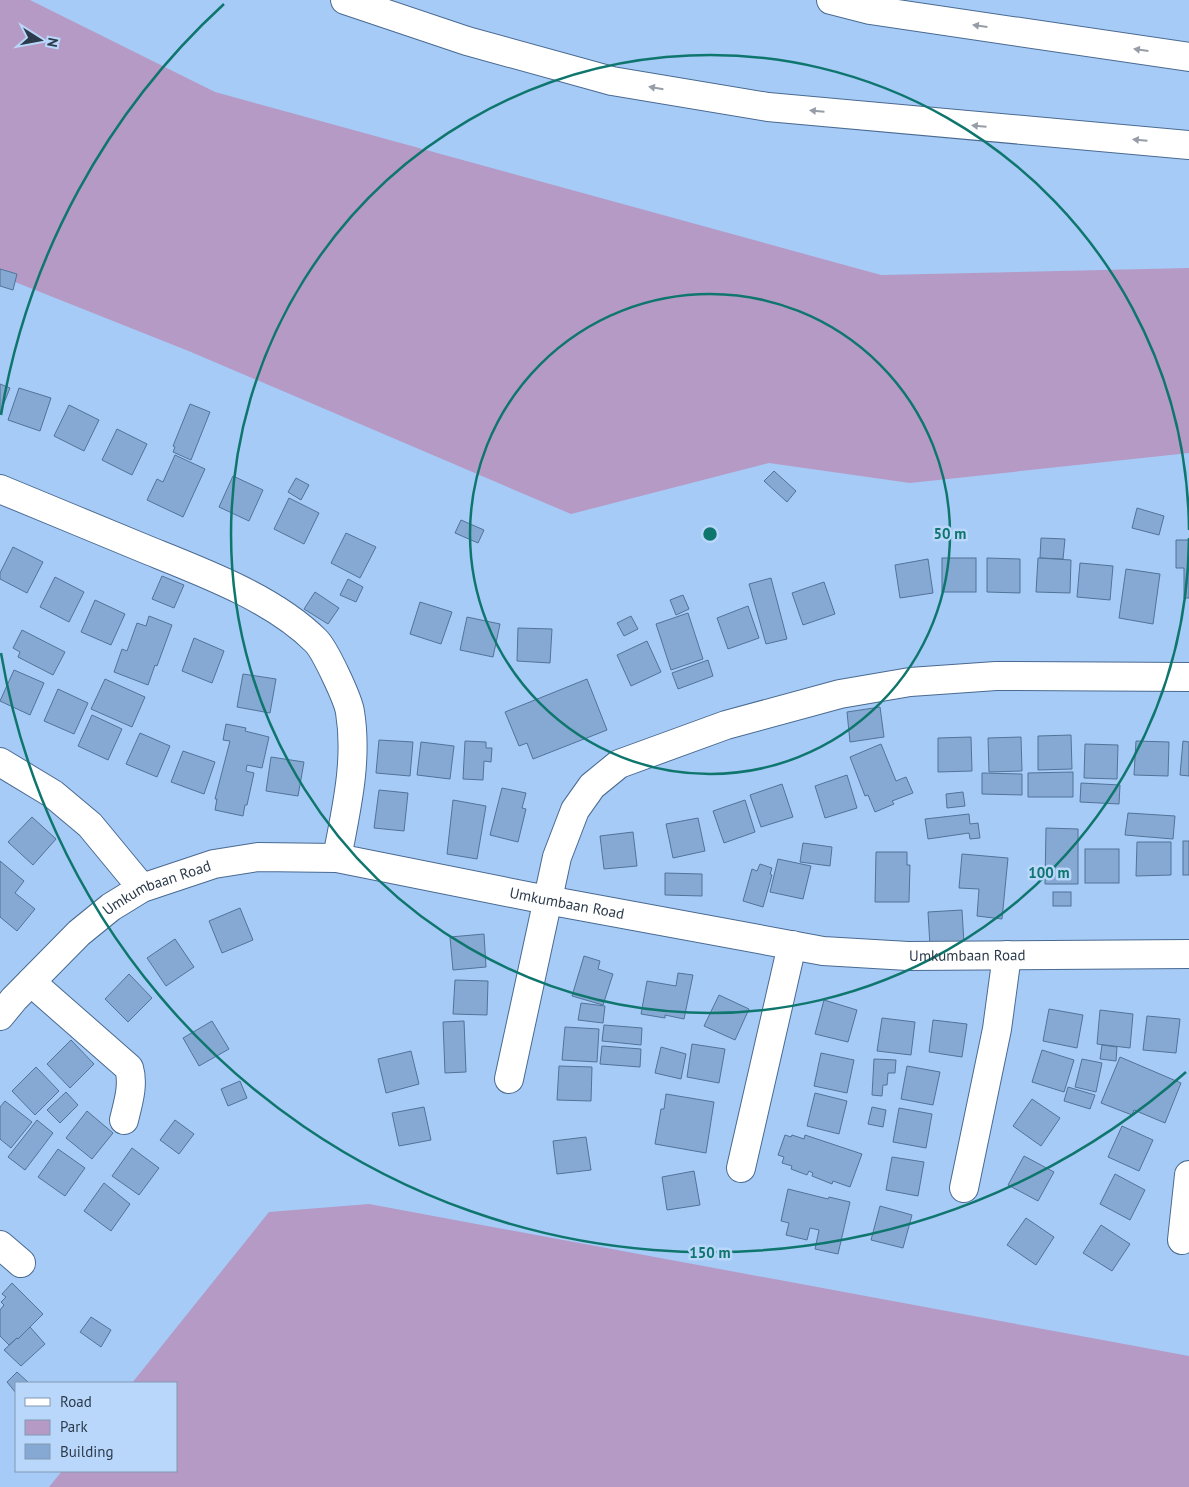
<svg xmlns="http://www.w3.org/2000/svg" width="1189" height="1487" viewBox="0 0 1189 1487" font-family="'PT Sans',sans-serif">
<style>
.green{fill:#b59ac6}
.building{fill:#85a9d3;stroke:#517399}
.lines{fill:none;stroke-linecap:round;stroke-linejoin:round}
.minor-casing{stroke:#496a91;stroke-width:30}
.motorway-casing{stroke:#496a91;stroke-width:30}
.minor{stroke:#fff;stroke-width:28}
.motorway{stroke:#fff;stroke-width:28}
.oneway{fill:#969da6}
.ring{fill:none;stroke:#0f766e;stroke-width:2.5}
.labels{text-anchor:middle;stroke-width:5;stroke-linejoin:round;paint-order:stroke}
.street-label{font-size:15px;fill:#2c3b4c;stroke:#b9d7fa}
.centre{fill:#0f766e;stroke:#b9d7fa;stroke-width:2.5}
.ring-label{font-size:15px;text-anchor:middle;font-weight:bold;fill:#0f766e;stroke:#b9d7fa;stroke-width:5;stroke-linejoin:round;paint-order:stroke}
</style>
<rect width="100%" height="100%" fill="#a6cbf6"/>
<g class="green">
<polygon points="0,0 30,0 215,92 881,275 1189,268 1189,453 910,483 769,463 571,514 191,352 0,276"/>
<polygon points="369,1204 1189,1356 1189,1487 49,1487 62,1471 176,1471 176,1383 132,1383 269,1212"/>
</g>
<g class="building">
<polygon points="0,269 17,274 13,290 0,286"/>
<polygon points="0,384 10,388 0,413"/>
<polygon points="19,388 51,398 40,431 8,420"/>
<polygon points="190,404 210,412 191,460 173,452 175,447 173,446"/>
<polygon points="69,405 99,420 84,451 54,436"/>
<polygon points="117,429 147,444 132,475 102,460"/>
<polygon points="175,455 205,469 183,517 147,500 157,479 163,482"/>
<polygon points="774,471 796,491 787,502 764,481"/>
<polygon points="233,476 263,490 249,521 219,507"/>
<polygon points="296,478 309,485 301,500 288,492"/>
<polygon points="289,498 319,513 304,544 274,529"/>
<polygon points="1137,508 1164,516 1159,535 1132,528"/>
<polygon points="461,520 484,530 478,543 455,533"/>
<polygon points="346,533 376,547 360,578 331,563"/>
<polygon points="1041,538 1065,539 1063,559 1040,558"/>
<polygon points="1176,540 1189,540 1189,598 1184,598 1184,568 1176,568"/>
<polygon points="13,547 43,562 27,593 0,579 0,573"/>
<rect x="942" y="558" width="34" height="34"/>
<polygon points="987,558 1020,559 1020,593 987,592"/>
<polygon points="1038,558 1071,560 1070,593 1036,592"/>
<polygon points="928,559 933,593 900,598 895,565"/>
<polygon points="1080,563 1113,566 1110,600 1077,597"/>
<polygon points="1126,569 1160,574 1153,624 1119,618"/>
<polygon points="162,576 184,585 174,608 152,599"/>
<polygon points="55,577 84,592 69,622 40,607"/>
<polygon points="771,578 787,639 766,644 749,584"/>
<polygon points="348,579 363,587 356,602 340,595"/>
<polygon points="824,582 835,614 803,625 792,593"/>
<polygon points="315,592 339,608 328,624 304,609"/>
<polygon points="683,595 689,609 676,615 670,600"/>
<polygon points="95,600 125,614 111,645 81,632"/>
<polygon points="420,602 452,612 441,644 410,634"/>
<polygon points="748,606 759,638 728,649 717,618"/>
<polygon points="688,613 703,659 671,670 656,624"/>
<polygon points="149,616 172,625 157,666 155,665 148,685 114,672 122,649 127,651 137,623 146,626"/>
<polygon points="631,616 638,629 624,636 617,623"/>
<polygon points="467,617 500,624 493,657 460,650"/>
<polygon points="518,628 552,629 550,663 517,661"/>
<polygon points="22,630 65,652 53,675 18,657 20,652 13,648"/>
<polygon points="194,638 224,651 212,683 182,671"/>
<polygon points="647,641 661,672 631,686 617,655"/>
<polygon points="708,660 713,676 678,689 672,673"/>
<polygon points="14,670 44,683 30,715 0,701"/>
<polygon points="243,674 276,679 270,713 237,707"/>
<polygon points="105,679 145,697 132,727 91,709"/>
<polygon points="587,679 607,730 533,759 527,743 519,746 505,712"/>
<polygon points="58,689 88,703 74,734 44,721"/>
<polygon points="880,707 884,737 850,742 847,712"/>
<polygon points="92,715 122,729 108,760 78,746"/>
<polygon points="226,724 246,728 245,731 269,737 262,768 247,765 246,771 254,773 247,805 245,805 243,816 215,810 217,799 215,799 230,741 223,740"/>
<polygon points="140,733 170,746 157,777 126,764"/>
<polygon points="1071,735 1072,769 1038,770 1038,736"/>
<polygon points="971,737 972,771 938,772 938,738"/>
<polygon points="1021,737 1022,771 989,772 988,738"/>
<polygon points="379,740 413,742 410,776 376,773"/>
<polygon points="465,741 486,742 486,748 492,748 491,762 484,761 483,780 463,779"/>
<polygon points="1136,741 1169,742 1168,776 1134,775"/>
<polygon points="1183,741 1189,742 1189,776 1180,775"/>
<polygon points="421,742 454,746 450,779 417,775"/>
<polygon points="881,744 896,781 906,777 913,793 892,801 894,804 875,812 868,795 865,796 850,757"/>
<polygon points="1085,744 1118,745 1117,779 1084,778"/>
<polygon points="183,751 215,762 204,794 171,782"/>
<polygon points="271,757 304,762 298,796 266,791"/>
<polygon points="1073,772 1073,797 1028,797 1028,773"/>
<polygon points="982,773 1022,774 1022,795 982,794"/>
<polygon points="847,775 857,808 825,818 815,786"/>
<polygon points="1081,783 1120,785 1119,804 1080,802"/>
<polygon points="782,784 793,817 761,827 750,795"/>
<polygon points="502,788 526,793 522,808 526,809 518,842 490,835"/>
<polygon points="379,790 408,793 404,831 374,828"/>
<polygon points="963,792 965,806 947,808 946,794"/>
<polygon points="453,800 486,806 477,859 447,854"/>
<polygon points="745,800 755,832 724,843 713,811"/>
<polygon points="1128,813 1175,816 1173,839 1125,835"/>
<polygon points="969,814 970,824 978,823 980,838 970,839 969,833 928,839 925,819"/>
<polygon points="32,817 56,839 33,865 8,842"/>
<polygon points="698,818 705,851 673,858 666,824"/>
<polygon points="1046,828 1078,829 1078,884 1045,884"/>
<polygon points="633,832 637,866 604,869 600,836"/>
<rect x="1183" y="841" width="6" height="34"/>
<polygon points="1137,842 1171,842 1171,875 1136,876"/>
<polygon points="803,843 832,847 830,866 800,862"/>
<rect x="1085" y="849" width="34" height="34"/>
<polygon points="876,852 907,852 907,865 910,865 909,902 875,902"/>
<polygon points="962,854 1008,858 1002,919 977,916 979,889 959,888"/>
<polygon points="778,859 811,866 803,899 770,892"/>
<polygon points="0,861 24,881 15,893 35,909 17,931 0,917"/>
<polygon points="760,864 772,868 770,874 772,875 763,907 743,901 752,869 757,871"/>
<polygon points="665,873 702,874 702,896 665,895"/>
<rect x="1053" y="892" width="18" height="14"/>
<polygon points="240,908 253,940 222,953 209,921"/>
<polygon points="962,910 964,944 930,946 928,912"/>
<polygon points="484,934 486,967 453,970 450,937"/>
<polygon points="175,939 194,967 166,986 147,958"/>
<polygon points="584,956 600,961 598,969 613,974 603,1005 572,996"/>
<polygon points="678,973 693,975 684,1019 665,1015 665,1018 641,1014 647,981 676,986"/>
<polygon points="129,974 152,998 128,1022 105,999"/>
<polygon points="455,980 488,981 487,1015 453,1014"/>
<polygon points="719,995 749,1009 735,1040 704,1026"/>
<polygon points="824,1000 857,1010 848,1042 815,1034"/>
<polygon points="581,1003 605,1006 603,1023 578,1020"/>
<polygon points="1049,1009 1083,1015 1077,1048 1043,1041"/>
<polygon points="1100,1010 1133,1014 1130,1048 1097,1044"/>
<polygon points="1147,1016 1180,1019 1176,1053 1143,1050"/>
<polygon points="882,1018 915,1022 911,1055 877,1051"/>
<polygon points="933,1020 967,1024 962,1057 929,1052"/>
<polygon points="212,1021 229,1049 199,1066 183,1038"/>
<polygon points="464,1021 466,1072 445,1073 443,1022"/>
<polygon points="604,1025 642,1028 641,1045 602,1041"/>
<polygon points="565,1027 599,1029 597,1062 562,1060"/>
<polygon points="71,1040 94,1064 70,1088 47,1064"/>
<polygon points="692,1044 725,1049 719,1083 687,1077"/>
<polygon points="1102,1045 1117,1047 1116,1061 1100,1059"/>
<polygon points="602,1046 641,1049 640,1067 600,1064"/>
<polygon points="661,1047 686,1054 681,1079 655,1073"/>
<polygon points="1042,1050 1074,1060 1064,1092 1032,1082"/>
<polygon points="411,1051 419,1084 386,1093 378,1059"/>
<polygon points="821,1053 854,1060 847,1093 814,1086"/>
<polygon points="1120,1057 1181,1083 1165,1123 1134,1110 1132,1115 1101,1103"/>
<polygon points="874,1059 896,1060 895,1073 888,1073 887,1085 883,1085 882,1096 872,1095"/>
<polygon points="1082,1059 1102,1063 1096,1092 1075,1087"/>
<polygon points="559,1066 592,1067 591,1101 557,1100"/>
<polygon points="907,1066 940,1072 933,1105 901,1099"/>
<polygon points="36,1067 59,1091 35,1115 12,1091"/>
<polygon points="240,1081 247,1098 228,1106 221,1089"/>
<polygon points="1068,1087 1095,1095 1090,1109 1064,1101"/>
<polygon points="66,1092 78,1105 60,1123 47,1110"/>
<polygon points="815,1093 847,1101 839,1134 807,1126"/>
<polygon points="666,1094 714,1102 706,1153 655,1144 661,1109 664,1109"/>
<polygon points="1032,1099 1060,1118 1041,1146 1013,1126"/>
<polygon points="5,1101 32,1122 11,1148 0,1139 0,1107"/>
<polygon points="424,1107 431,1140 399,1146 392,1113"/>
<polygon points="872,1107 886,1110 883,1127 868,1124"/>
<polygon points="899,1108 932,1114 926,1148 893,1142"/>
<polygon points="87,1111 113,1133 92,1159 66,1138"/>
<polygon points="37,1120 53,1133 25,1170 8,1157"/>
<polygon points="175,1120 194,1134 179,1154 160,1140"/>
<polygon points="1122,1126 1153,1140 1139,1171 1108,1157"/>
<polygon points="785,1135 791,1137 792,1135 804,1139 805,1135 862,1154 850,1187 833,1181 832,1184 812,1176 813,1173 809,1171 807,1175 791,1169 792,1166 782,1163 784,1157 778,1155"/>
<polygon points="586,1137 591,1170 557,1174 553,1141"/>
<polygon points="132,1148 159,1168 139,1195 112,1176"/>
<polygon points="58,1149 85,1168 65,1196 38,1177"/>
<polygon points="1024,1156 1054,1172 1038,1201 1008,1185"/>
<polygon points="892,1157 924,1162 918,1196 886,1190"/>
<polygon points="694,1171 700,1205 667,1210 662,1177"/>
<polygon points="1115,1174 1145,1190 1130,1220 1100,1204"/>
<polygon points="104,1183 130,1204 111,1231 84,1211"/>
<polygon points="788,1189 828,1199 829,1197 850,1202 838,1254 815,1249 819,1230 810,1228 807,1240 786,1235 789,1223 781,1221"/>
<polygon points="880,1206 912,1215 903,1248 871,1240"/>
<polygon points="1026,1218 1054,1237 1036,1265 1007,1245"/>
<polygon points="1101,1225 1130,1244 1112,1271 1083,1253"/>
<polygon points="12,1283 43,1314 18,1339 17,1338 9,1345 0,1336 0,1310 4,1305 1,1302 6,1297 2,1294"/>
<polygon points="91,1317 111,1330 101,1347 80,1332"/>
<polygon points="30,1327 45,1344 21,1366 4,1350 17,1338 18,1339"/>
<polygon points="17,1372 29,1383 16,1383 16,1393 7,1382"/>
</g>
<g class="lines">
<defs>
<g id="minor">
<path d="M 0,489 C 50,510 100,530 150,551 C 205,573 274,599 316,641 C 325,650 348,699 350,712 C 358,761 346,810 337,858"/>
<polyline points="0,762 53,794 90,825 142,888"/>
<path d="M 31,982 L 129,1068 C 134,1085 128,1103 124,1120"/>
<path id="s1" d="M 0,1016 L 14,999 L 79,933 L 111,907 L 142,888 L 214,864 L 258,857 L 337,858 L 547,900 L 823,951 L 908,956 L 1189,954"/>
<polyline points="509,1079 557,857 575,810 592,786 619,764 726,725 840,694 910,682 996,676 1189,677"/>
<polyline points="741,1168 792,945"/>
<polyline points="964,1188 997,1029 1007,955"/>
<polyline points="1182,1240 1189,1175"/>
<polyline points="0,1245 21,1263"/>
</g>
<g id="motorway">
<polyline points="345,0 467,41 612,81 768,107 1189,145"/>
<polyline points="831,0 870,10 1189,57"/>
</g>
</defs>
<use href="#minor" class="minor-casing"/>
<use href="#motorway" class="motorway-casing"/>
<use href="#minor" class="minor"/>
<use href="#motorway" class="motorway"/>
</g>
<defs><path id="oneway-solid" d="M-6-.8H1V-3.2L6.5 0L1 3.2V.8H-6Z" transform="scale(1.25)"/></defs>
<g class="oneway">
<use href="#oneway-solid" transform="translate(980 26) rotate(-172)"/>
<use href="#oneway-solid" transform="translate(1141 50) rotate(-172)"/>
<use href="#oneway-solid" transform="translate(656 88) rotate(-170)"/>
<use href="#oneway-solid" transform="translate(817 111) rotate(-175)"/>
<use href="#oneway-solid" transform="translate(979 126) rotate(-175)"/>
<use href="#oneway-solid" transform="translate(1140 140) rotate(-175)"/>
</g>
<g class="ring">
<circle cx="710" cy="534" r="240"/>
<path d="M1189 538A479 479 0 1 1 1189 530"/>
<path d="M1186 1072A719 719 0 0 1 1 653M1 415A719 719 0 0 1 224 4"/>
</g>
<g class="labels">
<g class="street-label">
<text dy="5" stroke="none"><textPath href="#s1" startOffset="206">Umkumbaan Road</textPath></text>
<text dy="5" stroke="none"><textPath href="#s1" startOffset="626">Umkumbaan Road</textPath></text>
<text dy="5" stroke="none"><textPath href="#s1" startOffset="1031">Umkumbaan Road</textPath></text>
</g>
</g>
<circle cx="710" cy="534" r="8" class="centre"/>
<g class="ring-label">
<text x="950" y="539">50 m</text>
<text x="1049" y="878">100 m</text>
<text x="710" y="1258">150 m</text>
</g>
<rect x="15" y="1382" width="162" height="90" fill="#b9d7fa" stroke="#8199b4"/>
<rect x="25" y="1398" width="25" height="8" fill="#ffffff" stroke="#8199b4"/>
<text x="60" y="1407" font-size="15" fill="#2c3b4c">Road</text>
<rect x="25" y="1420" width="25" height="15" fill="#b59ac6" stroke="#8199b4"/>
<text x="60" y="1432" font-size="15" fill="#2c3b4c">Park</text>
<rect x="25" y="1444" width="25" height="15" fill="#85a9d3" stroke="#8199b4"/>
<text x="60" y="1457" font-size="15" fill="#2c3b4c">Building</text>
<g transform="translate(40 40) rotate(101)" stroke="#b9d7fa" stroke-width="4" paint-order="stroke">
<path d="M0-4L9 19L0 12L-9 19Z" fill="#2c3b4c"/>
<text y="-8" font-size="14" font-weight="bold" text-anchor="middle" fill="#2c3b4c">N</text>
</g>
</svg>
